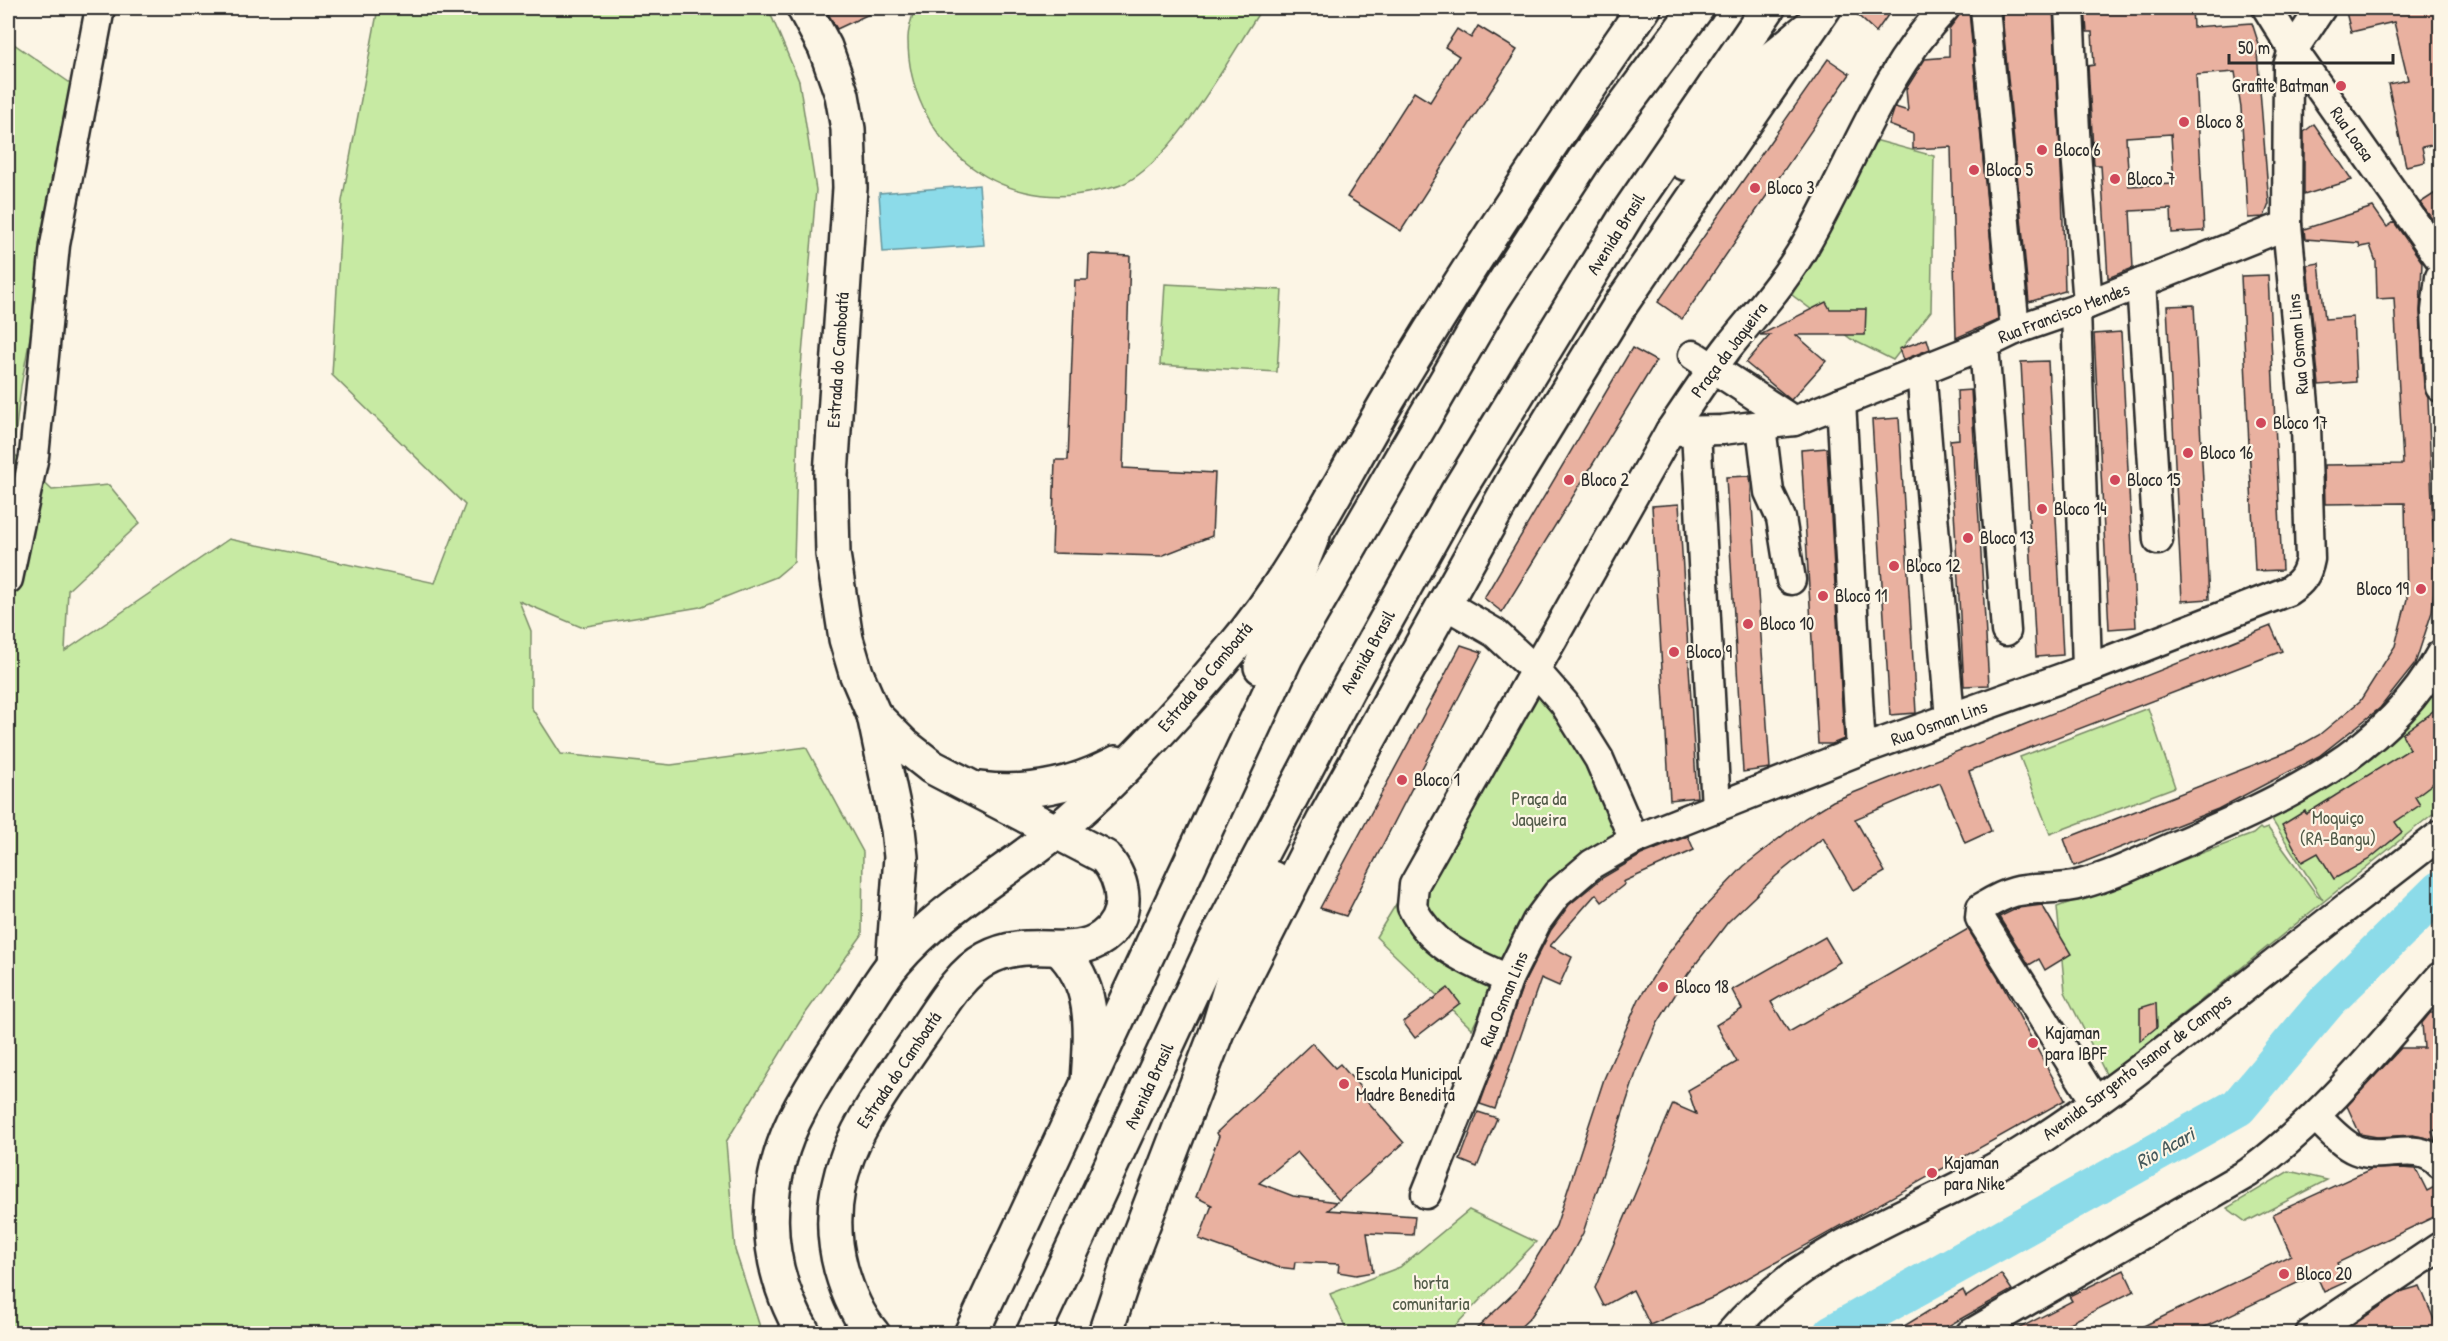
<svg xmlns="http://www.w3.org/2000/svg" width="2448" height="1341" viewBox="0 0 2448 1341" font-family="'Patrick Hand',sans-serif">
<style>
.green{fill:#c7eaa3;stroke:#798a67;stroke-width:1.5}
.water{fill:#8cdbe9;stroke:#65959d;stroke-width:1.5}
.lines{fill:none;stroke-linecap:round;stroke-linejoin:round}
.river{stroke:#8cdbe9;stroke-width:39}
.building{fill:#e9b1a0;stroke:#2b2b2b;stroke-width:1.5;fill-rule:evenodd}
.minor-casing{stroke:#2b2b2b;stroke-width:33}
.major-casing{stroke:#2b2b2b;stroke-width:38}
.highway-casing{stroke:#2b2b2b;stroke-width:38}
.minor{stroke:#fcf5e5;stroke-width:28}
.major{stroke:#fcf5e5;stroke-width:33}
.highway{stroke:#fcf5e5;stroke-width:33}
.poi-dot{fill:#d1495b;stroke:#fcf5e5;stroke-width:2}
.labels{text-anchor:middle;stroke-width:4.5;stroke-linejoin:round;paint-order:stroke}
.poi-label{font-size:18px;fill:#2b2b2b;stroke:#fcf5e5;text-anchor:start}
.street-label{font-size:18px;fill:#2b2b2b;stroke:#fcf5e5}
.park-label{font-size:18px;fill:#525b49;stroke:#fcf5e5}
.water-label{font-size:20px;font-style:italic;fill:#43575a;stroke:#fcf5e5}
</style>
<rect width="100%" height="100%" fill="#fcf5e5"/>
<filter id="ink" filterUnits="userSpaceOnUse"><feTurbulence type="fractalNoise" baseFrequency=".0167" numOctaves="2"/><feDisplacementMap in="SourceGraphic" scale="12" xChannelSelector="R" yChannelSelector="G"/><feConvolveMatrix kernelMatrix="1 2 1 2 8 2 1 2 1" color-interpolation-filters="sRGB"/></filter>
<g filter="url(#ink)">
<g class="green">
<polygon points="378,8 693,8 698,13 713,8 768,8 799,81 816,190 799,391 794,562 776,577 700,607 581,627 519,601 531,631 531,707 561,754 671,765 806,747 863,852 862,935 800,1021 726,1142 735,1250 762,1333 8,1333 8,40 76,87 21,386 13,453 52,490 109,485 140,523 68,590 65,651 229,539 435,583 465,505 332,375 342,201"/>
<path d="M 915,8 L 1262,8 C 1231,55 1173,162 1123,184 C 1115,188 1105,189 1096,191 C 998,216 907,139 908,38 C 908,29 912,17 915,8 Z"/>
<polygon points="1871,139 1934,156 1931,311 1893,360 1851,339 1792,295"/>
<polygon points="1165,284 1282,290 1277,372 1160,365"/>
<polygon points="1537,673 1629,837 1507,959 1472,1029 1376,937"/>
<polygon points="2440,690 2440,808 2107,1076 2065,992 2057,907 2253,834 2260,828 2262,830 2268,828 2316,894 2323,900 2270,817"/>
<polygon points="2148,708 2175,787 2050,834 2020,757"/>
<polygon points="2289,1171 2327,1180 2246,1222 2227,1208"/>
<polygon points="1469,1210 1536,1242 1448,1333 1348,1333 1330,1294 1400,1267"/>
</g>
<polygon class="water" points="979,185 984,245 883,252 879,193"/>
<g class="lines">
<polyline class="river" points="1832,1334 2238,1107 2329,999 2440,890"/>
</g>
<g class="building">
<polygon points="825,8 882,8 837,29"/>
<polygon points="1850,8 1893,8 1876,32"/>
<polygon points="2016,8 2053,8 2062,189 2065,291 2029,302 2002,14 2016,12"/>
<path d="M 2085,8 L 2192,8 L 2193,27 L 2252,23 L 2261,51 L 2257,52 L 2269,204 L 2264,217 L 2248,218 L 2241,108 L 2235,72 L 2196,75 L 2204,231 L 2172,233 L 2171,209 L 2130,211 L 2133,268 L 2108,278 L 2101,165 L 2094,165 L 2088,66 L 2094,65 L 2092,32 L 2087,32 ZM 2171,134 L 2174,184 L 2129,186 L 2126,137 Z"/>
<polygon points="2345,8 2440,8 2440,143 2422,147 2425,162 2406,166 2388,84 2408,80 2394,22 2351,32"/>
<polygon points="1969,11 1998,320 1956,338 1951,147 1913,149 1913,134 1889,125 1895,107 1908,111 1906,89 1925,59 1949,57 1949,29 1960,14"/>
<polygon points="1478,26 1517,50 1401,231 1347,197 1414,92 1430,102 1459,56 1445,47 1457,29 1471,38"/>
<polygon points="1828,59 1850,74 1682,319 1658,302"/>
<polygon points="2314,124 2352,180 2304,195 2304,132"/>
<polygon points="2440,190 2440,221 2436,224 2420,203"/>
<polygon points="2373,207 2387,227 2394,222 2422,262 2420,312 2424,388 2428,398 2435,579 2432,612 2415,664 2380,708 2319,756 2218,809 2074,866 2064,839 2292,750 2319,735 2360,701 2395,646 2407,599 2405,503 2325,504 2324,465 2403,464 2394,298 2377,299 2376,262 2370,245 2360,247 2359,243 2305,239 2304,229"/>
<polygon points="1089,254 1130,256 1123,468 1215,473 1212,536 1161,556 1052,553 1055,460 1068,460 1075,280 1088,280"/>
<polygon points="2319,263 2325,319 2353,317 2356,382 2319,385 2307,265"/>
<polygon points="2268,275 2282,570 2255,571 2241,276"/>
<polygon points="1826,302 1830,309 1866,309 1865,335 1796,335 1826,361 1791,400 1746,363 1770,335 1760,335"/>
<polygon points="2194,305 2209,599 2182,601 2167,306"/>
<polygon points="2121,332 2136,627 2109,629 2094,334"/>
<polygon points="1927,339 1930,349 1903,360 1899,349"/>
<polygon points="1632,348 1656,361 1502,612 1484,598"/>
<polygon points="2048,361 2063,655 2036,657 2021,362"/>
<polygon points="1971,390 1989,685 1964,686 1950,440 1959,439 1957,391"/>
<polygon points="1899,418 1916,713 1890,715 1872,420"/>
<polygon points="1827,448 1844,739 1832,744 1818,744 1801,450"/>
<polygon points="1750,476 1770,768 1743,772 1726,477"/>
<polygon points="1679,504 1697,797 1670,800 1652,506"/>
<polygon points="2271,626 2282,651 1969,771 1991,831 1965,843 1940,783 1855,819 1885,872 1853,890 1823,838 1776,876 1728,922 1688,974 1657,1024 1636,1073 1583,1233 1560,1275 1530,1318 1513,1334 1471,1334 1516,1291 1556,1226 1604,1079 1639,999 1667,955 1700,912 1744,866 1805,818 1833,801"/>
<polygon points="1461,645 1482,652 1346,916 1320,908"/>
<polygon points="2440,706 2440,778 2415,797 2420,805 2395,822 2402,832 2368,860 2334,879 2318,853 2302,862 2282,825 2305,811 2306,814 2410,749 2402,734"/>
<polygon points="1688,836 1694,850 1623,882 1625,884 1602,902 1596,894 1550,946 1572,957 1559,986 1541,978 1495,1109 1480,1104 1523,985 1551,930 1569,905 1602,878 1641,855"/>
<polygon points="2042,905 2071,954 2045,970 2039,959 2029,965 1999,917 2018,908"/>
<polygon points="1968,929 2000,981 2065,1100 1714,1297 1650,1325 1633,1290 1604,1306 1595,1288 1673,1104 1696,1114 1688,1090 1737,1062 1716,1025 1742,1009 1732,990 1825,937 1840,962 1771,1002 1789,1032"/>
<polygon points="1448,988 1460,1003 1415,1038 1403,1022"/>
<polygon points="2156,1003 2157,1027 2140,1041 2140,1008"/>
<polygon points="2430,1013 2440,1013 2440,1129 2432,1131 2435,1140 2413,1135 2377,1137 2360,1134 2347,1106 2401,1048 2424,1048 2422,1023"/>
<polygon points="1312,1043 1335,1068 1340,1064 1366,1094 1363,1096 1404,1143 1339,1200 1297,1152 1259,1183 1293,1196 1337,1202 1328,1210 1415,1216 1413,1235 1367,1233 1373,1272 1356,1275 1338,1272 1339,1264 1295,1262 1294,1269 1277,1267 1199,1239 1212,1205 1196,1197 1219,1136 1216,1133"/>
<polygon points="1478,1112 1497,1118 1477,1167 1460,1160"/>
<polygon points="2401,1168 2416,1169 2427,1191 2440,1184 2440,1214 2337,1263 2346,1282 2324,1292 2316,1274 2190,1334 2127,1334 2291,1255 2273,1214 2371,1169"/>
<polygon points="2124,1270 2134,1291 2048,1334 2008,1334 2072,1301 2069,1296"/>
<polygon points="2001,1274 2012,1290 1934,1334 1891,1334 1963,1290 1966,1297"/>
<polygon points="2420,1286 2440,1334 2340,1334 2403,1291"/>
</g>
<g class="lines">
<defs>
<g id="minor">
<polyline points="1985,8 2015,330"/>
<polyline points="2069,8 2076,152 2088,304"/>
<polyline points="2267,8 2293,50 2440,259"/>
<polyline points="2440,277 2436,311 2440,387"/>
<polyline points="2141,283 2158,540"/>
<polyline points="2076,309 2087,669"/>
<polyline points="1984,345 2006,631"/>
<polyline points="1693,355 1794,421"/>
<polyline points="1921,370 1950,719"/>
<polyline points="1841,402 1861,750"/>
<polyline points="1761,426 1769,492 1781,518 1791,580"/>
<polyline points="1670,431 1722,430 1794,421 1984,345 2015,330 2076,309 2287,225 2288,66 2293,50 2321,8"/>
<polyline points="1696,431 1716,808"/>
<polyline points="8,579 34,456 55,245 100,8"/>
<polyline points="1443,603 1495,633 1536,671 1564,703 1599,759 1634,840"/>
<path d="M 1508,979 C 1470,962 1431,947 1412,907 L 1414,885 L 1670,431 C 1690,402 1709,372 1730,345 C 1754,315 1780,287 1800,254 C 1850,172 1878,78 1945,8"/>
<path d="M 2095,1101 L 1980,918 L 1981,908 C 1991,902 2002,895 2014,892 C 2036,886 2059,891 2081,884 C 2116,875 2149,857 2182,843 C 2281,800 2387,754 2440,655"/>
<path d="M 2316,1117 C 2328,1128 2341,1144 2356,1150 C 2383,1161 2418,1139 2440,1164"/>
<path d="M 1426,1194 L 1484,1049 L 1508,979 L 1537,921 L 1557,894 L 1592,864 L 1634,840 L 1861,750 L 2087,669 L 2288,591 C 2302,582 2307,575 2310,559 L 2306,425 L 2287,225"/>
<path d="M 1730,1334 C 1809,1239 1932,1210 2032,1145 C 2108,1096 2179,1039 2250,983 C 2313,933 2377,884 2440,835"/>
<path d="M 1970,1334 L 2248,1173 C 2322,1119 2380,1046 2440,977"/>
<polyline points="2310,1334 2440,1247"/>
</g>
<g id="major">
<polyline points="804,8 825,47 842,95 848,129 850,188 831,475 833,554 846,639 856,673 874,715 898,829 901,857 893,964"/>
<path d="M 980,789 C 1028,795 1074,785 1116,763"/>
<path d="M 1059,949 C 1097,985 1091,1033 1088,1082"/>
<path d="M 804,1334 C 761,1262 761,1180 801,1107 C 819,1074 841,1041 862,1010 C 873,994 882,977 895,962 C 940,909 1000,877 1054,833 C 1118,780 1177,714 1231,650 C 1295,575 1338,485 1388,400 C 1468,266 1555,136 1644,8"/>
<path d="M 873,1334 C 857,1315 848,1294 841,1269 C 816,1175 869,1111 919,1038 C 938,1012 957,975 986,959 C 1028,935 1071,961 1103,937 C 1131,916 1125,881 1105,857 L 932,767 L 904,745 L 874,715"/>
<polyline points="1105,1334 1129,1261 1218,1029 1323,822 1515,477 1619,307 1824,8"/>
</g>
<g id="highway">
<polyline points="1685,163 1764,65 1811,26"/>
<polyline points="1261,667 1313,535"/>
<polyline points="1218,1029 1245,939 1272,878"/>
<polyline points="971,1334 1286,657 1494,298 1584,160 1697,8"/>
<polyline points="1033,1334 1214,944 1350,685 1457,493 1628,213 1768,8"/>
</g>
</defs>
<use href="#minor" class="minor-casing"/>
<use href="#major" class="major-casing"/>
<use href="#highway" class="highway-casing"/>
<use href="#minor" class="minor"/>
<use href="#major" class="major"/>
<use href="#highway" class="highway"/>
</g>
</g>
<g class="poi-dot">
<circle cx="2341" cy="86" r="6"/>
<circle cx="2184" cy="122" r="6"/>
<circle cx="2042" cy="150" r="6"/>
<circle cx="1974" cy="170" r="6"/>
<circle cx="2115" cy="179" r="6"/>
<circle cx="1755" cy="188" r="6"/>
<circle cx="2261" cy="423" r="6"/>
<circle cx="2188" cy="453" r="6"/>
<circle cx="1569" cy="480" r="6"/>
<circle cx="2115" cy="480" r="6"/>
<circle cx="2042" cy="509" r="6"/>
<circle cx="1968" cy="538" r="6"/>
<circle cx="1894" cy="566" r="6"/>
<circle cx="2421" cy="589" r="6"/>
<circle cx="1823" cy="596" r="6"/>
<circle cx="1748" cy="624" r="6"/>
<circle cx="1674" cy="652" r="6"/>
<circle cx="1402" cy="780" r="6"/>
<circle cx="1663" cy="987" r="6"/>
<circle cx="2033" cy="1043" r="6"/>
<circle cx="1344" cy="1084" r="6"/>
<circle cx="1932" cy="1173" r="6"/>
<circle cx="2284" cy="1274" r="6"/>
</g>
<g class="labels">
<g class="poi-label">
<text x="2329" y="92" text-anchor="end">Grafite Batman</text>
<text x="2196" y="128">Bloco 8</text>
<text x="2054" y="156">Bloco 6</text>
<text x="1986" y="176">Bloco 5</text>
<text x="2127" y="185">Bloco 7</text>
<text x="1767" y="194">Bloco 3</text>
<text x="2273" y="429">Bloco 17</text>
<text x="2200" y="459">Bloco 16</text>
<text x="1581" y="486">Bloco 2</text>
<text x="2127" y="486">Bloco 15</text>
<text x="2054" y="515">Bloco 14</text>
<text x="1980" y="544">Bloco 13</text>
<text x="1906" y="572">Bloco 12</text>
<text x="2409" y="595" text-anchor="end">Bloco 19</text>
<text x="1835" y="602">Bloco 11</text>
<text x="1760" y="630">Bloco 10</text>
<text x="1686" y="658">Bloco 9</text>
<text x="1414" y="786">Bloco 1</text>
<text x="1675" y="993">Bloco 18</text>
<text x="2045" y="1039">Kajaman<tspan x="2045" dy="21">para IBPF</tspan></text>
<text x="1356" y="1080">Escola Municipal<tspan x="1356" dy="21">Madre Benedita</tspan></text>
<text x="1944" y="1169">Kajaman<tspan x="1944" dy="21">para Nike</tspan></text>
<text x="2296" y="1280">Bloco 20</text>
</g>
<g class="street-label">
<text transform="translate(2352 134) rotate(55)" y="6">Rua Loasa</text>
<text transform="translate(1616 234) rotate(-58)" y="6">Avenida Brasil</text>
<text transform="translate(2064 313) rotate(-21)" y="6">Rua Francisco Mendes</text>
<text transform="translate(2298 344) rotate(-95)" y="6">Rua Osman Lins</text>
<text transform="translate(1729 350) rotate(-53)" y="6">Praça da Jaqueira</text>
<text transform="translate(838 360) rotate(-86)" y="6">Estrada do Camboatá</text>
<text transform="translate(1368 652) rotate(-61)" y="6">Avenida Brasil</text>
<text transform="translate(1205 677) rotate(-50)" y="6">Estrada do Camboatá</text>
<text transform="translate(1939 723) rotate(-20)" y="6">Rua Osman Lins</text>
<text transform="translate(1504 999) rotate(-68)" y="6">Rua Osman Lins</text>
<text transform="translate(2137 1067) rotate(-37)" y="6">Avenida Sargento Isanor de Campos</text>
<text transform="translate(899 1070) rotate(-56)" y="6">Estrada do Camboatá</text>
<text transform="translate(1149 1086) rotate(-65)" y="6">Avenida Brasil</text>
</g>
<g class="park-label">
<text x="1539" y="805">Praça da<tspan x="1539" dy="21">Jaqueira</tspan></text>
<text x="2338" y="824">Moquiço<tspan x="2338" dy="21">(RA-Bangu)</tspan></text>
<text x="1431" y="1289">horta<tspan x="1431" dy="21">comunitaria</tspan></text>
</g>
<g class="water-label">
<text transform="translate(2165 1148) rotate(-29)" y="7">Rio Acari</text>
</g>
</g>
<rect width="2448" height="1341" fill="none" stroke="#fcf5e5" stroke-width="30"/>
<rect x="15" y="15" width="2418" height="1311" fill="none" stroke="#2b2b2b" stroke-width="2" filter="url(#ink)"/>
<path d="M2229 54v9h164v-9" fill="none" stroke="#2b2b2b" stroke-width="3"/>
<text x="2238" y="54" font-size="18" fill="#2b2b2b" stroke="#fcf5e5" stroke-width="4.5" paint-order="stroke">50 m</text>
</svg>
